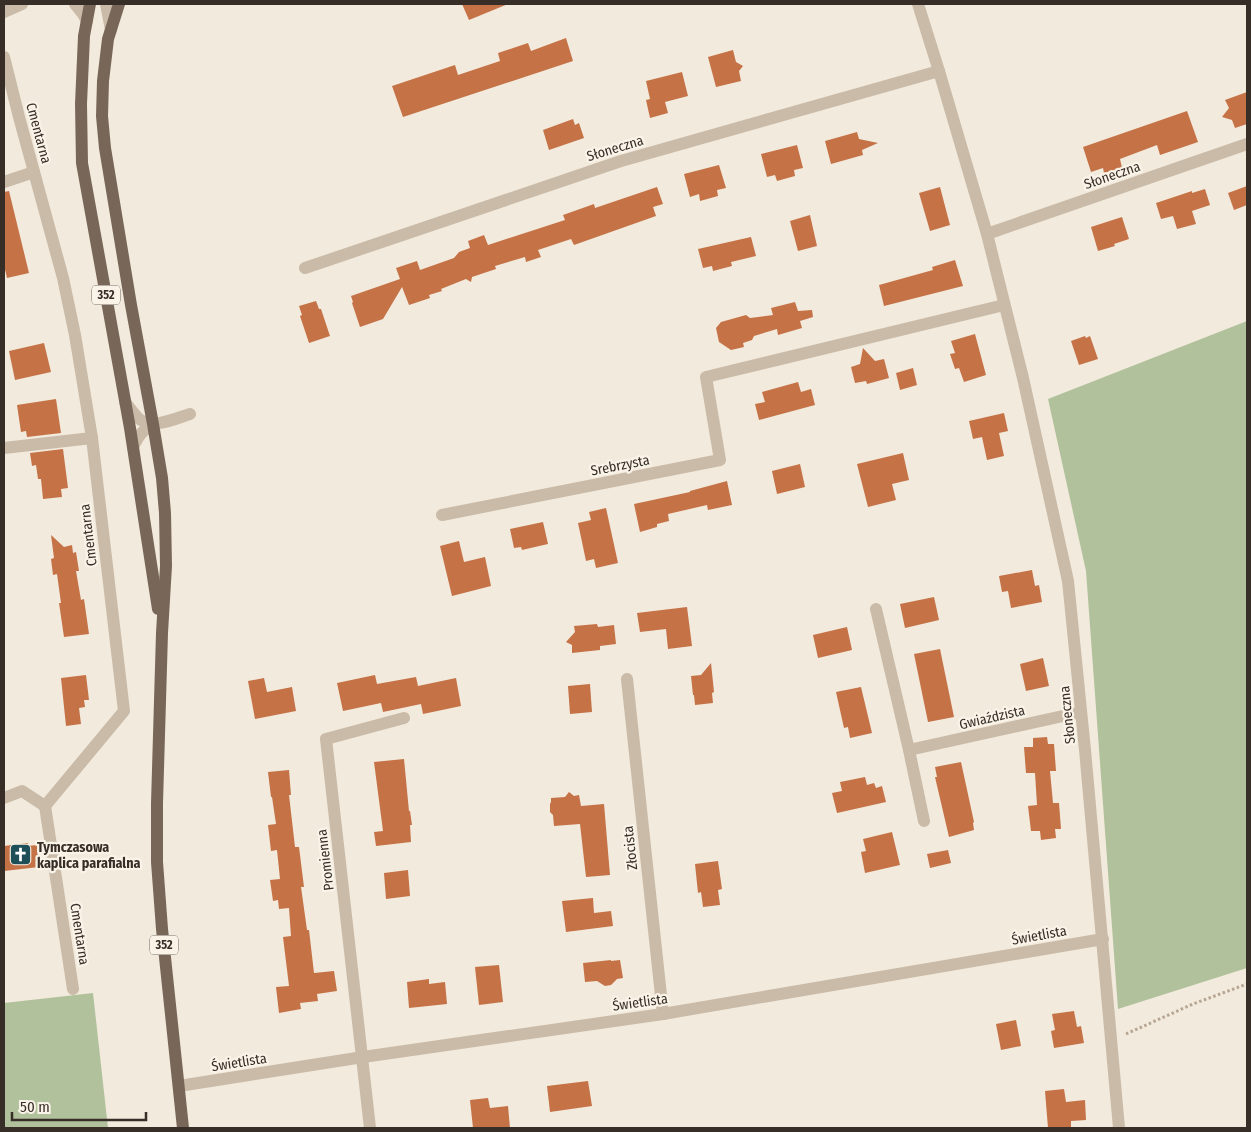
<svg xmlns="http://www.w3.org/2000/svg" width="1251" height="1132" viewBox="0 0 1251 1132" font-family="'Fira Sans Condensed',sans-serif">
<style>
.green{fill:#b1c19c}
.building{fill:#c57247}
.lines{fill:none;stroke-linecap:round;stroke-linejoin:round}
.path{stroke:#b6a592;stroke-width:3;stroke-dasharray:2.5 2.5;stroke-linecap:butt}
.minor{stroke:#cabba8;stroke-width:12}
.major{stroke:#786759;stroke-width:12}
.labels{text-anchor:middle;stroke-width:4.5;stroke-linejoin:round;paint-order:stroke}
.shield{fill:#f9f3e8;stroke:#716962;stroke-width:1}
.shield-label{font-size:12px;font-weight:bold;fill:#372e28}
.street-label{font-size:14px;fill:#372e28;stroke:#f9f3e8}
.poi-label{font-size:14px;font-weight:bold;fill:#372e28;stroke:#f9f3e8;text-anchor:start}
</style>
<rect width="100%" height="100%" fill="#f2eadc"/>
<g class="green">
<polygon points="1247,321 1247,968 1118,1009 1086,571 1048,399"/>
<polygon points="93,993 108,1128 4,1128 4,1003"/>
</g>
<g class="building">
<polygon points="462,4 508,4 469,20"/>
<polygon points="566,38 573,61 403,117 392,86 455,65 458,75 500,61 498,53 528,43 531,51"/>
<polygon points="733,50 736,62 743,66 739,71 741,81 716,87 708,57"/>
<polygon points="682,72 688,96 665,102 668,113 650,118 646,100 650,99 646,81"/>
<polygon points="1247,92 1247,124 1235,128 1232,120 1222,117 1229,108 1225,100"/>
<polygon points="1187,111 1198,142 1160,155 1157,145 1120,159 1122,168 1104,173 1103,168 1091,172 1083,147"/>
<polygon points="573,119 575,125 579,123 584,138 549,150 543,130"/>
<polygon points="857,132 859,139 878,143 862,150 863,155 831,164 825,141"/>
<polygon points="797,145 803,168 794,170 795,176 777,181 775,175 767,177 761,154"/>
<polygon points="719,165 726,188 717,190 718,196 700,201 699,194 690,197 684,174"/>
<polygon points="1247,186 1247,205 1234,210 1228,193"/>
<polygon points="657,187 663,204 653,207 656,216 574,245 571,239 538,250 541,257 526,262 525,257 495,266 496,269 472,277 471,282 466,279 441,289 442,291 429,295 430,298 409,305 402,287 383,319 360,327 352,303 353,302 351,296 400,279 396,268 417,261 420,270 454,258 459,252 470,248 468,241 484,235 488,245 565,220 563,215 594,204 595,208"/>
<polygon points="940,187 950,225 930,231 919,193"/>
<polygon points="1205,189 1210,205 1192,211 1196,224 1177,229 1173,216 1161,219 1156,203 1192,191 1192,193"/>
<polygon points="9,191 29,273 7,278 4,265 4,192"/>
<polygon points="810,215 817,246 798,251 790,221"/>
<polygon points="1122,217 1129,239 1114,244 1115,246 1098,251 1091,227"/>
<polygon points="751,237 756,256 731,262 732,266 713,271 712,266 703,268 698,249"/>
<polygon points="955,260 963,286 884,306 879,285 933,270 932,267"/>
<polygon points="316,301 319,309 321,309 330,336 309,343 300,316 302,315 299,306"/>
<polygon points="795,302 798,311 812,310 813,317 800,321 802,328 778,335 777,329 754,336 752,340 743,343 744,347 731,350 719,342 716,328 721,322 746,315 750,318 773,315 771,308"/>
<polygon points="975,334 986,375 964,382 959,368 955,369 950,354 955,353 951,341"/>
<polygon points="1085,336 1086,338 1090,336 1098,359 1079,365 1071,341"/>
<polygon points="44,343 51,372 15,380 9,351"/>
<polygon points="863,348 875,361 884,359 889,378 867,384 866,381 855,383 851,367 860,364"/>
<polygon points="913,368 917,385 900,390 896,373"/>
<polygon points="798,382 801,392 811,389 815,405 759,420 755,404 765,402 762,392"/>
<polygon points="56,399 61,433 27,437 26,431 21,432 17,405"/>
<polygon points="1004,413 1008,431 999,433 1004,456 987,460 982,437 973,439 969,421"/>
<polygon points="63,449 68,488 61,489 62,497 43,499 41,479 38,479 36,465 32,466 30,453"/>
<polygon points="903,453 909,480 892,484 896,500 868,507 857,464"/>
<polygon points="800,464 805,487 777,494 772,471"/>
<polygon points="727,481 732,505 708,510 707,505 668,514 669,521 657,524 657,527 640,532 634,504 690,492 690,491"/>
<polygon points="606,508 618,563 596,568 594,559 586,561 578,523 591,520 589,512"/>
<polygon points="543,522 548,544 522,550 521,547 514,548 510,529"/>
<polygon points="51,535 64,547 72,545 73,553 76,552 79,571 76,571 81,600 84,599 89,634 64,637 59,603 61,603 57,574 53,575 51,559 54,558"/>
<polygon points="459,541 464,562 485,557 491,586 452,596 440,546"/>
<polygon points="1032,570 1035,586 1039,585 1042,602 1011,608 1008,591 1002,592 999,576"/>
<polygon points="934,597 939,620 905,628 900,604"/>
<polygon points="687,607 692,646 668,649 666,629 640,632 637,613"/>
<polygon points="597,624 598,627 614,625 616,644 600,646 600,650 572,653 572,645 566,642 575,632 574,626"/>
<polygon points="847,627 852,650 818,658 813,635"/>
<polygon points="940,649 954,717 928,722 914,654"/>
<polygon points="1043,658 1049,686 1026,691 1020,664"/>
<polygon points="711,663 714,692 712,693 713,703 695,705 694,695 693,695 691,676 701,675"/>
<polygon points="86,675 89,700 84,700 85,707 79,708 81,724 66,726 61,678"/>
<polygon points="375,675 377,684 416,677 418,686 456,678 461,706 423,714 421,704 383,712 381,703 343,711 337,683"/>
<polygon points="264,678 267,692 292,687 296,711 255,719 248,681"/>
<polygon points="590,684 592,712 570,714 568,686"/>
<polygon points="861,687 872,733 850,738 848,727 844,728 836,692"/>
<polygon points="1047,737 1048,744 1054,744 1056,771 1050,771 1053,803 1059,803 1061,829 1055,829 1056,838 1041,840 1040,831 1031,831 1028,806 1037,805 1035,773 1026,773 1024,747 1033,747 1033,738"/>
<polygon points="404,759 409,811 410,811 412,825 410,825 411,842 376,846 374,832 383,831 374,762"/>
<polygon points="961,762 974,822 973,823 974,830 949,837 935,777 937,777 935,767"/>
<polygon points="289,770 291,795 289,795 295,847 299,847 304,887 301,887 307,930 309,930 314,973 334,971 337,991 317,994 318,1001 300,1003 301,1009 279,1013 276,987 289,986 283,937 291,936 289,908 279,909 278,900 273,901 270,880 280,879 277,850 271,851 268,825 276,824 272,797 271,797 268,772"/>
<polygon points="865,777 867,785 874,783 876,788 882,786 886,802 837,813 832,793 842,791 840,782"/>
<polygon points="569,792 574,796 579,795 581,806 604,804 610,875 586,877 580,824 554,826 553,815 550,812 550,804 551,802 551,798 565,797"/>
<polygon points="892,832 900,865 865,873 861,852 866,851 863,839"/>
<polygon points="28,843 28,846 37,845 39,867 4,871 4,846"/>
<polygon points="948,850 951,863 930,868 927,854"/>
<polygon points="718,861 722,889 718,890 720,905 703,907 701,892 698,893 695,864"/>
<polygon points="408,870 410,896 386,899 384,873"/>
<polygon points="593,898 594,913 611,911 613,926 566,932 562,901"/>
<polygon points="611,960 611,961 620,960 623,978 617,979 611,985 605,986 597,981 585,982 583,963"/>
<polygon points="499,965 503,1002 479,1005 475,967"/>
<polygon points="429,979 429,984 445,982 447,1004 409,1008 407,982"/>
<polygon points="1074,1011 1077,1027 1081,1026 1084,1043 1054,1048 1051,1031 1055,1030 1052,1014"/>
<polygon points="1016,1020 1021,1046 1001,1050 996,1024"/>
<polygon points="588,1081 592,1106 550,1112 547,1086"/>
<polygon points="1064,1089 1066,1102 1085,1100 1086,1120 1071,1121 1071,1128 1048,1128 1045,1091"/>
<polygon points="488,1098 490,1108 508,1106 510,1128 473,1128 470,1100"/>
</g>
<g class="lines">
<polyline class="path" points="1126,1034 1193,1004 1247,984"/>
<g class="minor">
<polyline points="75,4 83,14 87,21"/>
<polyline points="106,4 111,30"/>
<polyline points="918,4 939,71 987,234 1023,378 1068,581 1085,750 1119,1128"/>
<polyline points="4,12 22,4"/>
<polyline points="4,57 19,117 63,278 75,335 92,438 124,711 45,806 73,989"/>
<polyline points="4,182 34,172"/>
<polyline points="987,234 1247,144"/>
<polyline points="305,268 621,161 939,71"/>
<path d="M 125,402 C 129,407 133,413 138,418 C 152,430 174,419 190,414"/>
<path d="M 133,447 C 139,435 142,431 153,424"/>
<polyline points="4,448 92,438"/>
<polyline points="442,515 720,460 706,377 1004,305"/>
<polyline points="876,609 909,750 924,821"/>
<polyline points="627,679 663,1014"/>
<polyline points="909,750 1081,712"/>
<polyline points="4,798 22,791 45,806"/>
<polyline points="179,1086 363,1057 663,1014 1103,939"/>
<polyline points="370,1128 326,739 404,718"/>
</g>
<g class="major">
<polyline points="90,4 84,36 81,104 82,163 130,428 158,609"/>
<polyline points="119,4 108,39 103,81 102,116 105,148 131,305 153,424 162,478 165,513 166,566 162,633 157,803 157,862 162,929 183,1128"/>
</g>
</g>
<defs>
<symbol id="church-square" viewBox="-11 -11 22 22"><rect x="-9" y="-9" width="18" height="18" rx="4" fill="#1e4e58" stroke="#f9f3e8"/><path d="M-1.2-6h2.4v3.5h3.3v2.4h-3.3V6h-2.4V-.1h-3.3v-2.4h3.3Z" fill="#fff"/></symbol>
</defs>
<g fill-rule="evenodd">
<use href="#church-square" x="8" y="842" width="25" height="25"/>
</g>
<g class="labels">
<g class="shield">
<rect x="92" y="285.5" width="28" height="19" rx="4"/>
<rect x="150" y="935.5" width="28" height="19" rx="4"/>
</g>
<g class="shield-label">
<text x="106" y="299">352</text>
<text x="164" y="949">352</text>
</g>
<g class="street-label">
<text transform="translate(39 133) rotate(75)" y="5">Cmentarna</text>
<text transform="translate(615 148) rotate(-17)" y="5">Słoneczna</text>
<text transform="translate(1112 175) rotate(-19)" y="5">Słoneczna</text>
<text transform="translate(620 465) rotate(-11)" y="5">Srebrzysta</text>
<text transform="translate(88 535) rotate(-97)" y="5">Cmentarna</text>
<text transform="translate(1067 715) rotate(-96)" y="5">Słoneczna</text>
<text transform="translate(992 717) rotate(-13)" y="5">Gwiaździsta</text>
<text transform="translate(630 848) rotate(-96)" y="5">Złocista</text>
<text transform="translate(325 860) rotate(-97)" y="5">Promienna</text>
<text transform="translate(80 934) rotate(81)" y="5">Cmentarna</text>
<text transform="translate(1039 935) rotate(-10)" y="5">Świetlista</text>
<text transform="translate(640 1002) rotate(-8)" y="5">Świetlista</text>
<text transform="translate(239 1062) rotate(-9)" y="5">Świetlista</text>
</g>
<g class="poi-label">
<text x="37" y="852">Tymczasowa<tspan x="37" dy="16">kaplica parafialna</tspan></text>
</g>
</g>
<rect width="1251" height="1132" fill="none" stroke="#372e28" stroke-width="10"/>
<path d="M12 1112v8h134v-8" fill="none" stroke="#372e28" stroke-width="2.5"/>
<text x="20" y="1112" font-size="15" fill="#372e28" stroke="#f9f3e8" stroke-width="4" paint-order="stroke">50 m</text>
</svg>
